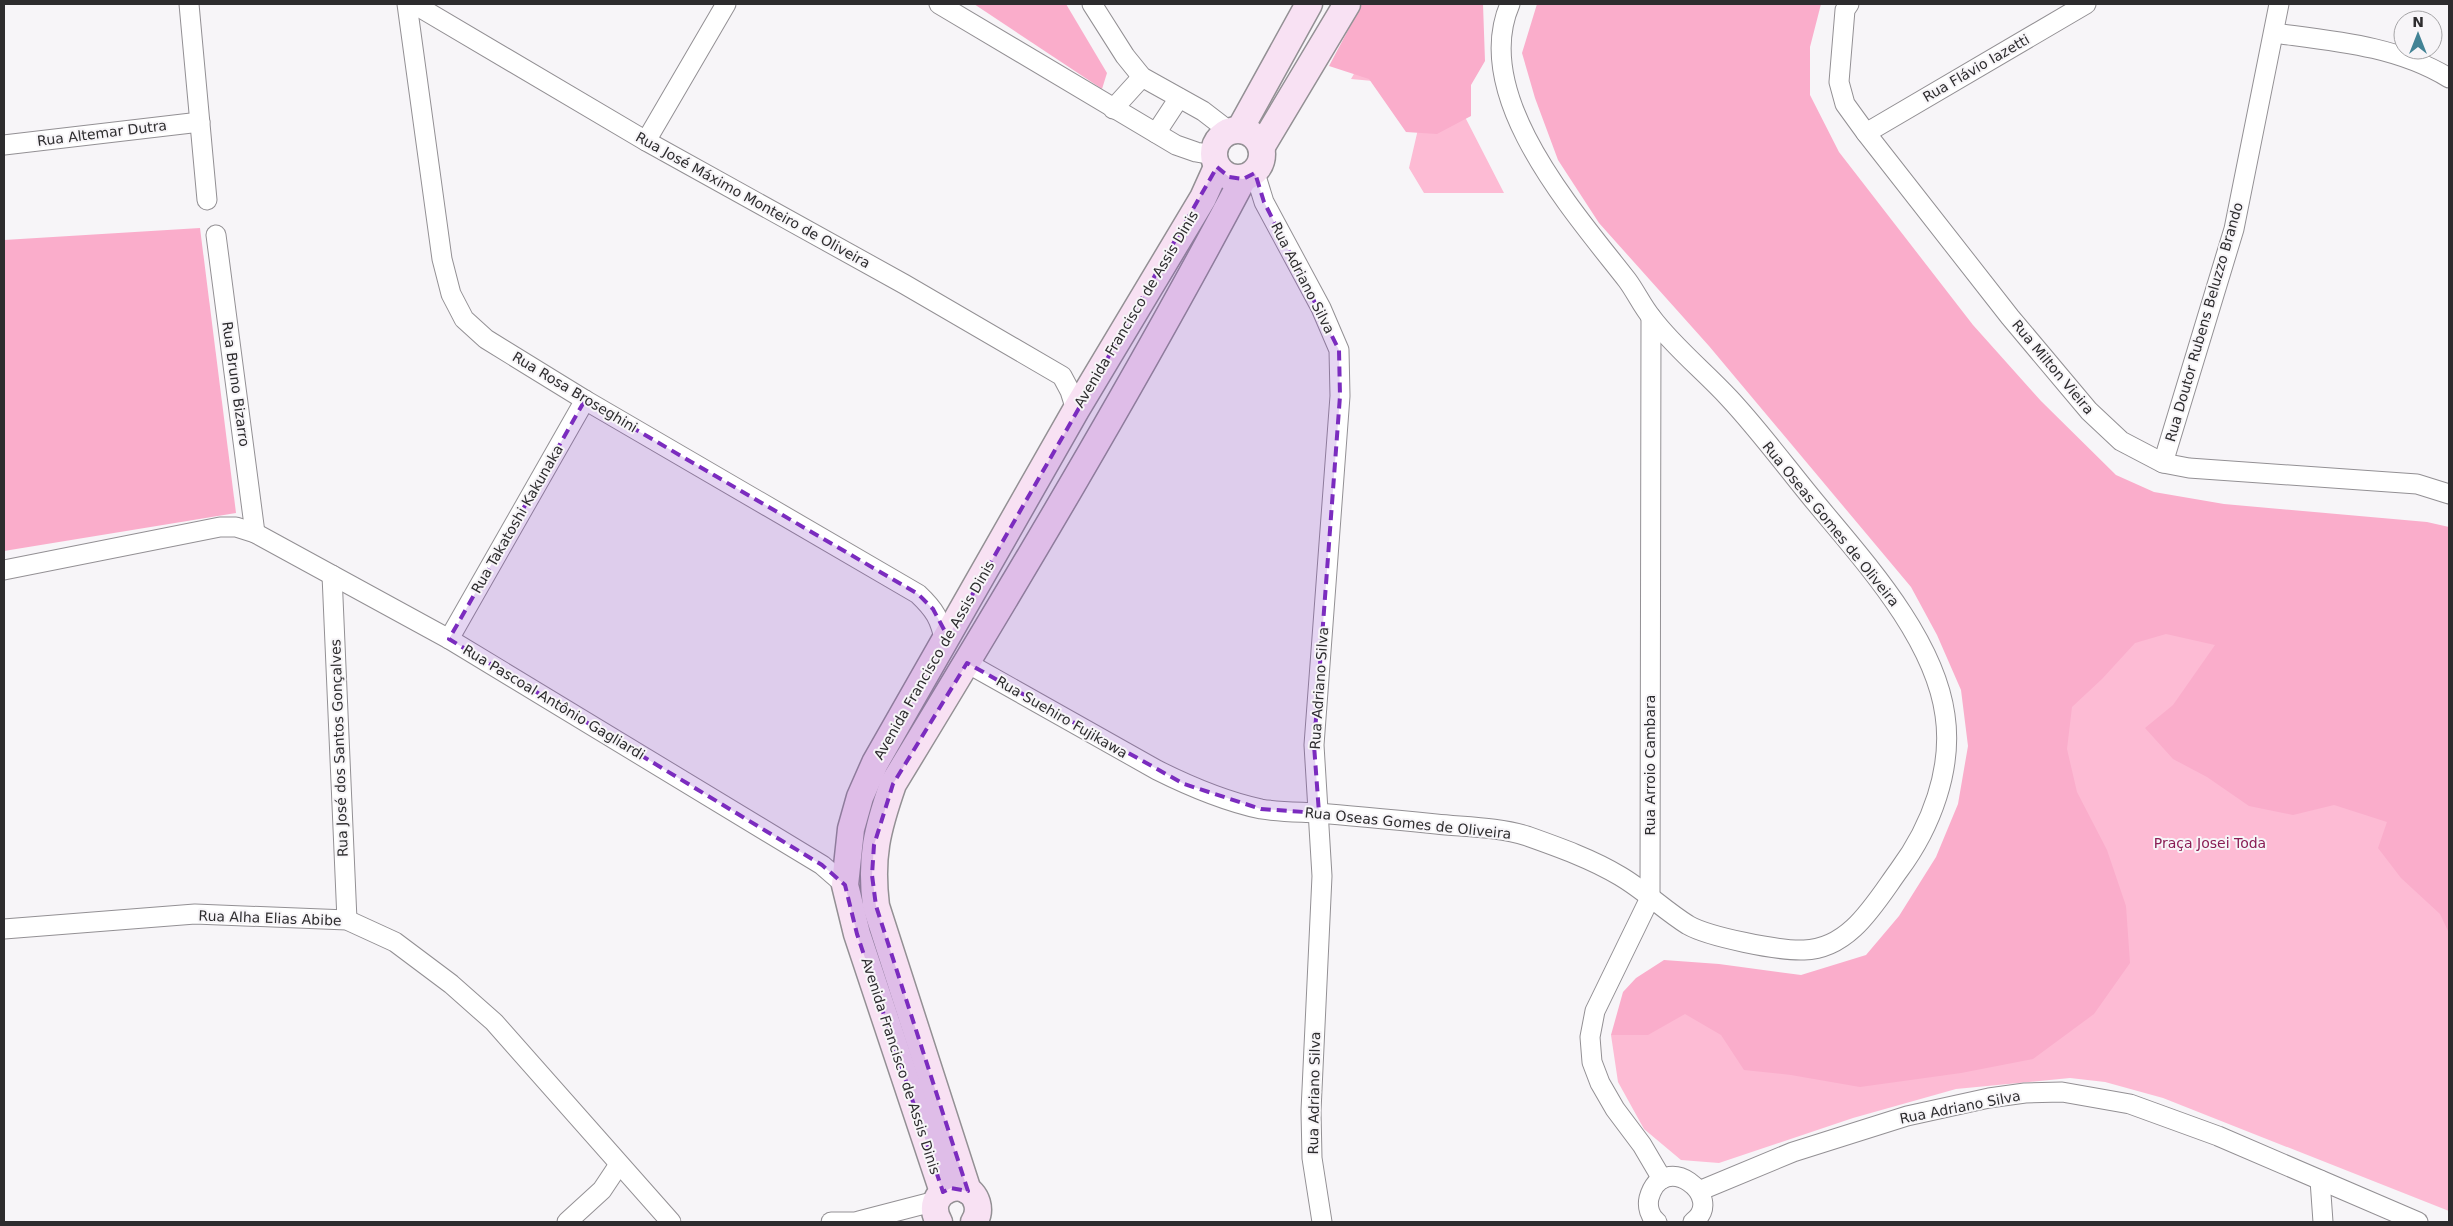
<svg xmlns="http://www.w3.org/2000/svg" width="2453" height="1226" viewBox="0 0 2453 1226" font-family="'DejaVu Sans',sans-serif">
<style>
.green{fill:#fdbbd4}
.forest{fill:#faadcb}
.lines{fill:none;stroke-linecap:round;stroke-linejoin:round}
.minor-casing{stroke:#939094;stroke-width:21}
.secondary-casing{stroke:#939094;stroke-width:29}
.minor{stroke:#fff;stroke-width:19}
.secondary{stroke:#f8e1f3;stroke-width:26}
.marked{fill:#7b2cbf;fill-opacity:0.2;stroke:#7b2cbf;stroke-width:4;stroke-dasharray:10 6;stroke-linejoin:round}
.labels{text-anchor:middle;stroke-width:4;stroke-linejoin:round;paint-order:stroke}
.street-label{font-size:14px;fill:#2d2c2e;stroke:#f7f5f8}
.park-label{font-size:14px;fill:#8a1d54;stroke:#f7f5f8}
</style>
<rect width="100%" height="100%" fill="#f7f5f8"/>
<g class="green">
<polygon points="1395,4 1465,117 1504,193 1424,193 1409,168 1428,86 1351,79"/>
<polygon points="1556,4 1801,94 1873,208 2110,488 2449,538 2449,1211 2163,1098 2105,1082 2070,1078 1956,1089 1853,1118 1719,1163 1681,1160 1644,1129 1618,1082 1611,1035 1637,1035 1639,1023 1773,989 1859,973 1960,836 1976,682"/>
</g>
<g class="forest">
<polygon points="974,4 1066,4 1107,73 1102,89"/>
<polygon points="1362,4 1483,4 1485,61 1471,85 1471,116 1437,134 1406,132 1369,79 1329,66"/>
<polygon points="1537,4 1821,4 1810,47 1810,95 1839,152 1973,325 2041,401 2116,475 2154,492 2224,504 2427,522 2449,527 2449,933 2440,914 2401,878 2378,848 2387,822 2334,805 2293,815 2249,806 2207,777 2173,759 2145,728 2173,705 2215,645 2166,634 2135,643 2102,679 2072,707 2067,749 2077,792 2107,850 2126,906 2130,963 2094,1014 2033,1059 1961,1073 1860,1087 1791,1075 1744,1070 1721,1035 1685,1014 1648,1035 1611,1035 1623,992 1636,978 1664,960 1719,964 1801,975 1866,955 1899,916 1936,857 1958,804 1968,746 1961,690 1937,635 1911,587 1709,346 1599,223 1558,160 1535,98 1522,53"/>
<polygon points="200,228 236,513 4,551 4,240"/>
</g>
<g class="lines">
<defs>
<g id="minor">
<polyline points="189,4 207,200"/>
<path d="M 407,4 L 442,259 L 451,294 L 464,319 L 486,339 L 585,400 L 918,594 C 935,610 940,619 945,642"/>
<polyline points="414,4 646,141 904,284 1062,376 1070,391 1076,410"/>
<polyline points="939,4 1176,145 1196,152 1213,155"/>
<polyline points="1092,4 1125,56 1142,77 1203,111 1229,131"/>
<polyline points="1849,4 1845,10 1839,82 1845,104 1866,133 2010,317 2089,411 2121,441 2163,463 2189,468 2417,484 2449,494"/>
<path d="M 2274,33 C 2334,41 2397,46 2449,78"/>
<polyline points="1113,109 1142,77"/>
<polyline points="1156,133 1179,98"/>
<polyline points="1866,133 2086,4"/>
<polyline points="646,141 726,4"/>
<polyline points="4,145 200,122"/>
<polyline points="1255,173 1264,202 1321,308 1339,350 1340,396 1314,745 1322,876 1311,1111 1312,1158 1322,1222"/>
<polyline points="216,235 255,533"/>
<polyline points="1651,317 1650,898 1595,1011 1590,1037 1592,1062 1600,1083 1615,1109 1642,1145 1662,1179"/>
<polyline points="2163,463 2234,229 2279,4"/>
<polyline points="4,570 220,527 236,527 255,533 449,639 822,865 845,885"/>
<polyline points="332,575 347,920"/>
<polyline points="449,639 585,400"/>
<path d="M 967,663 L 1157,770 C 1187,785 1228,802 1261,809 C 1279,812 1298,812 1316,813 C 1356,816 1396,820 1436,824 C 1465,827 1499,827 1527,836 C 1558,847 1592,859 1620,876 C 1644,890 1664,910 1688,925 C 1709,937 1779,951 1804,950 C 1850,949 1875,903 1899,870 C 1931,827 1953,769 1945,715 C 1934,635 1860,557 1811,497 C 1784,464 1758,429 1729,398 C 1704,371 1674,347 1652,318 C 1642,306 1636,292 1627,280 C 1574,212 1470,96 1510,4"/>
<polyline points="4,929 195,914 347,920 395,942 451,984 494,1022 671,1222"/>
<polyline points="2320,1180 2323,1222"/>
<polyline points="1699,1191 1793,1152 1907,1116 1989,1098 2025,1093 2062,1092 2130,1104 2218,1136 2418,1222"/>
<polyline points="859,1221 936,1201"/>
<polyline points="567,1222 602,1190 618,1166"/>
<polyline points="831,1222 872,1222"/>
<path d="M 1657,1222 C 1650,1217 1647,1207 1649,1198 C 1663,1148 1727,1197 1693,1222"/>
</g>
<g id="secondary">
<polyline points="1240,129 1309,4"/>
<circle cx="1238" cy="154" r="24"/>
<polyline points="1262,146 1347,4"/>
<path d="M 968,1191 L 876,906 C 870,857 877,830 893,784 C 1014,585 1134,385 1243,179"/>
<polyline points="943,1192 857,934 845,885 851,829 860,797 875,763 1076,410 1203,198 1217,167"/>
<path d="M 939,1222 C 921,1191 968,1173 977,1203 C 979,1210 978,1216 974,1222"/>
</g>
</defs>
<use href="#minor" class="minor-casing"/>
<use href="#secondary" class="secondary-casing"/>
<use href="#minor" class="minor"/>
<use href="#secondary" class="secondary"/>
</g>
<path class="marked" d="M 1217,167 L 1229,177 L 1243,179 L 1255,173 L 1264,202 L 1339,350 L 1340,396 L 1314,745 L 1319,813 L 1261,809 L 1184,784 L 967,663 L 893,784 L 874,845 L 872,875 L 876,906 L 968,1191 L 951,1188 L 943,1192 L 857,934 L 845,885 L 822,865 L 449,639 L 585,400 L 918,594 L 933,609 L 948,637 Z"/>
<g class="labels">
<g class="street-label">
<text transform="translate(1976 68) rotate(-30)" y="5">Rua Flávio Iazetti</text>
<text transform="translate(102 133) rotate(-7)" y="5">Rua Altemar Dutra</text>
<text transform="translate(753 200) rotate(29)" y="5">Rua José Máximo Monteiro de Oliveira</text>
<text transform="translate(1303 278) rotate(63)" y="5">Rua Adriano Silva</text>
<text transform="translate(1136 309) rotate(-59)" y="5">Avenida Francisco de Assis Dinis</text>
<text transform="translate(2204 322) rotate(-74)" y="5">Rua Doutor Rubens Beluzzo Brando</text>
<text transform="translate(2053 367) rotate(50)" y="5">Rua Milton Vieira</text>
<text transform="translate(236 384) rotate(82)" y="5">Rua Bruno Bizarro</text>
<text transform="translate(575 392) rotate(31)" y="5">Rua Rosa Broseghini</text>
<text transform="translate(517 519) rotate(-60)" y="5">Rua Takatoshi Kakunaka</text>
<text transform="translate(1831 524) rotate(51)" y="5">Rua Oseas Gomes de Oliveira</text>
<text transform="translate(934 660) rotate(-60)" y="5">Avenida Francisco de Assis Dinis</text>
<text transform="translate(1319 688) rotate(-86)" y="5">Rua Adriano Silva</text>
<text transform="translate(554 702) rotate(31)" y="5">Rua Pascoal Antônio Gagliardi</text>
<text transform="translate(1062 717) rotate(30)" y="5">Rua Suehiro Fujikawa</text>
<text transform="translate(339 748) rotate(-92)" y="5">Rua José dos Santos Gonçalves</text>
<text transform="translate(1650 765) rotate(-90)" y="5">Rua Arroio Cambara</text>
<text transform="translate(1408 823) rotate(6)" y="5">Rua Oseas Gomes de Oliveira</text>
<text transform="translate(270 918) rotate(2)" y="5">Rua Alha Elias Abibe</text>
<text transform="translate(901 1066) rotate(72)" y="5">Avenida Francisco de Assis Dinis</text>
<text transform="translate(1314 1093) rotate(-89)" y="5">Rua Adriano Silva</text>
<text transform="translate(1960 1107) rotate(-11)" y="5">Rua Adriano Silva</text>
</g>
<g class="park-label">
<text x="2210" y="848">Praça Josei Toda</text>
</g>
</g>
<rect width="2453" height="1226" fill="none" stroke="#2d2c2e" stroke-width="10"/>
<g transform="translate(2418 35)"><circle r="24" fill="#f7f5f8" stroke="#a6a5a7"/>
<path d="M0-4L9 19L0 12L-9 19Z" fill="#428395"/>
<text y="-8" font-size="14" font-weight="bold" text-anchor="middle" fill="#2d2c2e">N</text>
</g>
</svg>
